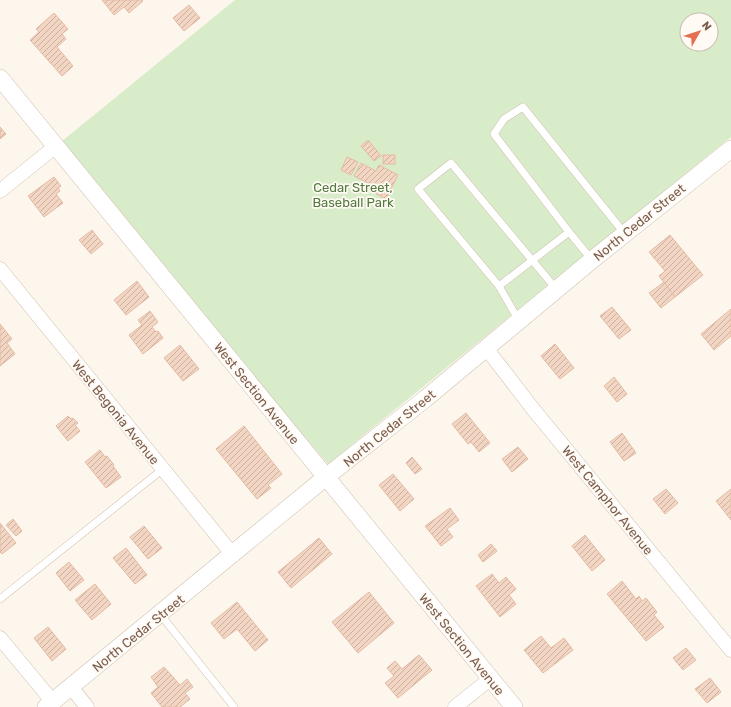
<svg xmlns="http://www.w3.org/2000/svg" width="731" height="707" viewBox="0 0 731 707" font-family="Rubik,sans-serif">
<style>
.park{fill:#d8ecc9;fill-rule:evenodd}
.building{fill:url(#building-hatch);stroke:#e6bba3}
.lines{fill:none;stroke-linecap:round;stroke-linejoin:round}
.service-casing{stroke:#d1beb0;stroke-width:8}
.minor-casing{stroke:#d1beb0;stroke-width:15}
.tertiary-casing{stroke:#d1beb0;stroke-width:18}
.service{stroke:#fff;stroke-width:7}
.minor{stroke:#fff;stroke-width:14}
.tertiary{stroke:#fff;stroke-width:17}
.labels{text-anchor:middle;stroke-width:3.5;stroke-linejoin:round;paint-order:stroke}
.park-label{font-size:13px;fill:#537a41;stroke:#fffaf3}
.street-label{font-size:13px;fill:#7a5c4d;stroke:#fffaf3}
</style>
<defs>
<pattern id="building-hatch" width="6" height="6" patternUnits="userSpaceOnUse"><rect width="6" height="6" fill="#f3d5c3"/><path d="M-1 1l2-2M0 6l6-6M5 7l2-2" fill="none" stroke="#cab0a1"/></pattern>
</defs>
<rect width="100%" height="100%" fill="#fdf6ec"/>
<path class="park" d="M 235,0 L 731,0 L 731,137 L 328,464 L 56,146 ZM 687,20 L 711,20 L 711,44 L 687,44 Z"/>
<g class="building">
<polygon points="102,0 142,0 143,1 129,13 124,7 114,15"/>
<polygon points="189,5 200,18 184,31 173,18"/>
<polygon points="54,13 68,29 62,34 66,39 57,47 73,66 62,76 30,40 39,32 36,29"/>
<polygon points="0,127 6,134 0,139"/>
<polygon points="368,140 381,156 374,161 361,146"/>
<rect x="383" y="155" width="12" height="9"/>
<polygon points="347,157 358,162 351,175 341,170"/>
<polygon points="361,163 376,171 379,165 398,175 386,199 367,189 370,184 354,176"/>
<polygon points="54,177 61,186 58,188 60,191 56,194 63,203 44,217 28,196"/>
<polygon points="92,230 103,244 91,254 79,240"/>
<polygon points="670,235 703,275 675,297 659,276 665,271 649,252"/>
<polygon points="137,281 149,297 126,315 114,300"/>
<polygon points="664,282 675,297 661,308 649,293"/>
<polygon points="612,307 631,330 619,339 600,316"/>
<polygon points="731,309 731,336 714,350 701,334"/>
<polygon points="150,311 158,322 152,327 156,332 158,331 163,338 143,354 129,335 142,325 138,320"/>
<polygon points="0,324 12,339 7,343 15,354 0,366"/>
<polygon points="555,344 574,368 560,379 541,356"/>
<polygon points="180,345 199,369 183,381 164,358"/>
<polygon points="614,377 627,394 617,402 604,386"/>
<polygon points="466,413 490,443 479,452 471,442 468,444 452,424"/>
<polygon points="68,416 71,419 73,418 78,423 75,425 80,431 68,441 56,426"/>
<polygon points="244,426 282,474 268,485 271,488 257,499 216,449"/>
<polygon points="622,433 636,453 624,461 610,442"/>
<polygon points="518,447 528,459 512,472 502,459"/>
<polygon points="100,450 105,457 107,456 114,465 113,466 121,477 106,488 85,462"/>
<polygon points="412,457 422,469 415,474 406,463"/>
<polygon points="393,474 414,499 400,511 379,485"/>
<polygon points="666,489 678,503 665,514 653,499"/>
<polygon points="731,489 731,520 716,501"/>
<polygon points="450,508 459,520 447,529 453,537 441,546 425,526"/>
<polygon points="13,519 22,531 16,536 6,525"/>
<polygon points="0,523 16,543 2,554 0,552"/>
<polygon points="144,526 162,548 148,559 130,537"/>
<polygon points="585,535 605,560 592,571 572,546"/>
<polygon points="319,538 332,554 291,588 278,572"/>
<polygon points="491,544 497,551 483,562 478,555"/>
<polygon points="126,548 147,575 135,584 113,558"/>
<polygon points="69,562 84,580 70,591 56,573"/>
<polygon points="492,574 499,583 506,577 516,589 509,595 516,604 500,617 476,586"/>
<polygon points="622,581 636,599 639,596 642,601 646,598 657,612 654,615 664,627 646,641 607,594"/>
<polygon points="95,584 111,604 92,620 75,600"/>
<polygon points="369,592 394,623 358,653 332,622"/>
<polygon points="237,602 268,640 255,651 237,629 224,639 211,623"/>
<polygon points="48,627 66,649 52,661 34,638"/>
<polygon points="541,636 551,648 564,638 573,650 543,673 524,650"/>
<polygon points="686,648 696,660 683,670 673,658"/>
<polygon points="419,655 432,670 398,698 385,683 394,676 387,668 395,661 402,669"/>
<polygon points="164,667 180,685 187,679 193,687 185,693 190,699 180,707 162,707 151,693 158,687 151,677"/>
<polygon points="710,678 721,692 707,703 695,689"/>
</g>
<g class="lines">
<defs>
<g id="service">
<polyline points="569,232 494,134 504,119 523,107 625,234"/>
<polyline points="499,286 569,232 592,260"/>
<polyline points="519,321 499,286 418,189 451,163 557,290"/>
<polyline points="0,599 163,469"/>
<polyline points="160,614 234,707"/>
</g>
<g id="minor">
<polyline points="0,191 56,146"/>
<polyline points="0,269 233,555"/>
<polyline points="486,348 533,409 731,650"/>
<polyline points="0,638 53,702"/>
<polyline points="71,687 87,707"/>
<polyline points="455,707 490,679"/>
</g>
<g id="tertiary">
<polyline points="0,78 514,707"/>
<polyline points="46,707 326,477 425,399 592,260 731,149"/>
</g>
</defs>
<use href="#service" class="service-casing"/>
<use href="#minor" class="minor-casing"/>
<use href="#tertiary" class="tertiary-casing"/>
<use href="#service" class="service"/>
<use href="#minor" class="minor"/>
<use href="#tertiary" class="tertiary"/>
</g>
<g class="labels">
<g class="park-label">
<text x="353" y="192">Cedar Street,<tspan x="353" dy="15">Baseball Park</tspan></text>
</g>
<g class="street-label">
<text transform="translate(639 222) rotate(-39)" y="5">North Cedar Street</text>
<text transform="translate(257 393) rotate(51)" y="5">West Section Avenue</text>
<text transform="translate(116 412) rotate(51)" y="5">West Begonia Avenue</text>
<text transform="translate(389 428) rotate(-39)" y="5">North Cedar Street</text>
<text transform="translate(608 500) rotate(51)" y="5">West Camphor Avenue</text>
<text transform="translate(138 633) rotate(-39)" y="5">North Cedar Street</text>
<text transform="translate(462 644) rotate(51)" y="5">West Section Avenue</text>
</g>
</g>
<g transform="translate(699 32) rotate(51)"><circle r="19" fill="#fffaf3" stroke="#cabbb1"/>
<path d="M0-3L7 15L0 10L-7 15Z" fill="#e76f51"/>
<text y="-6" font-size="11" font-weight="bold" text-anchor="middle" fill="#7a5c4d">N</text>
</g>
</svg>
